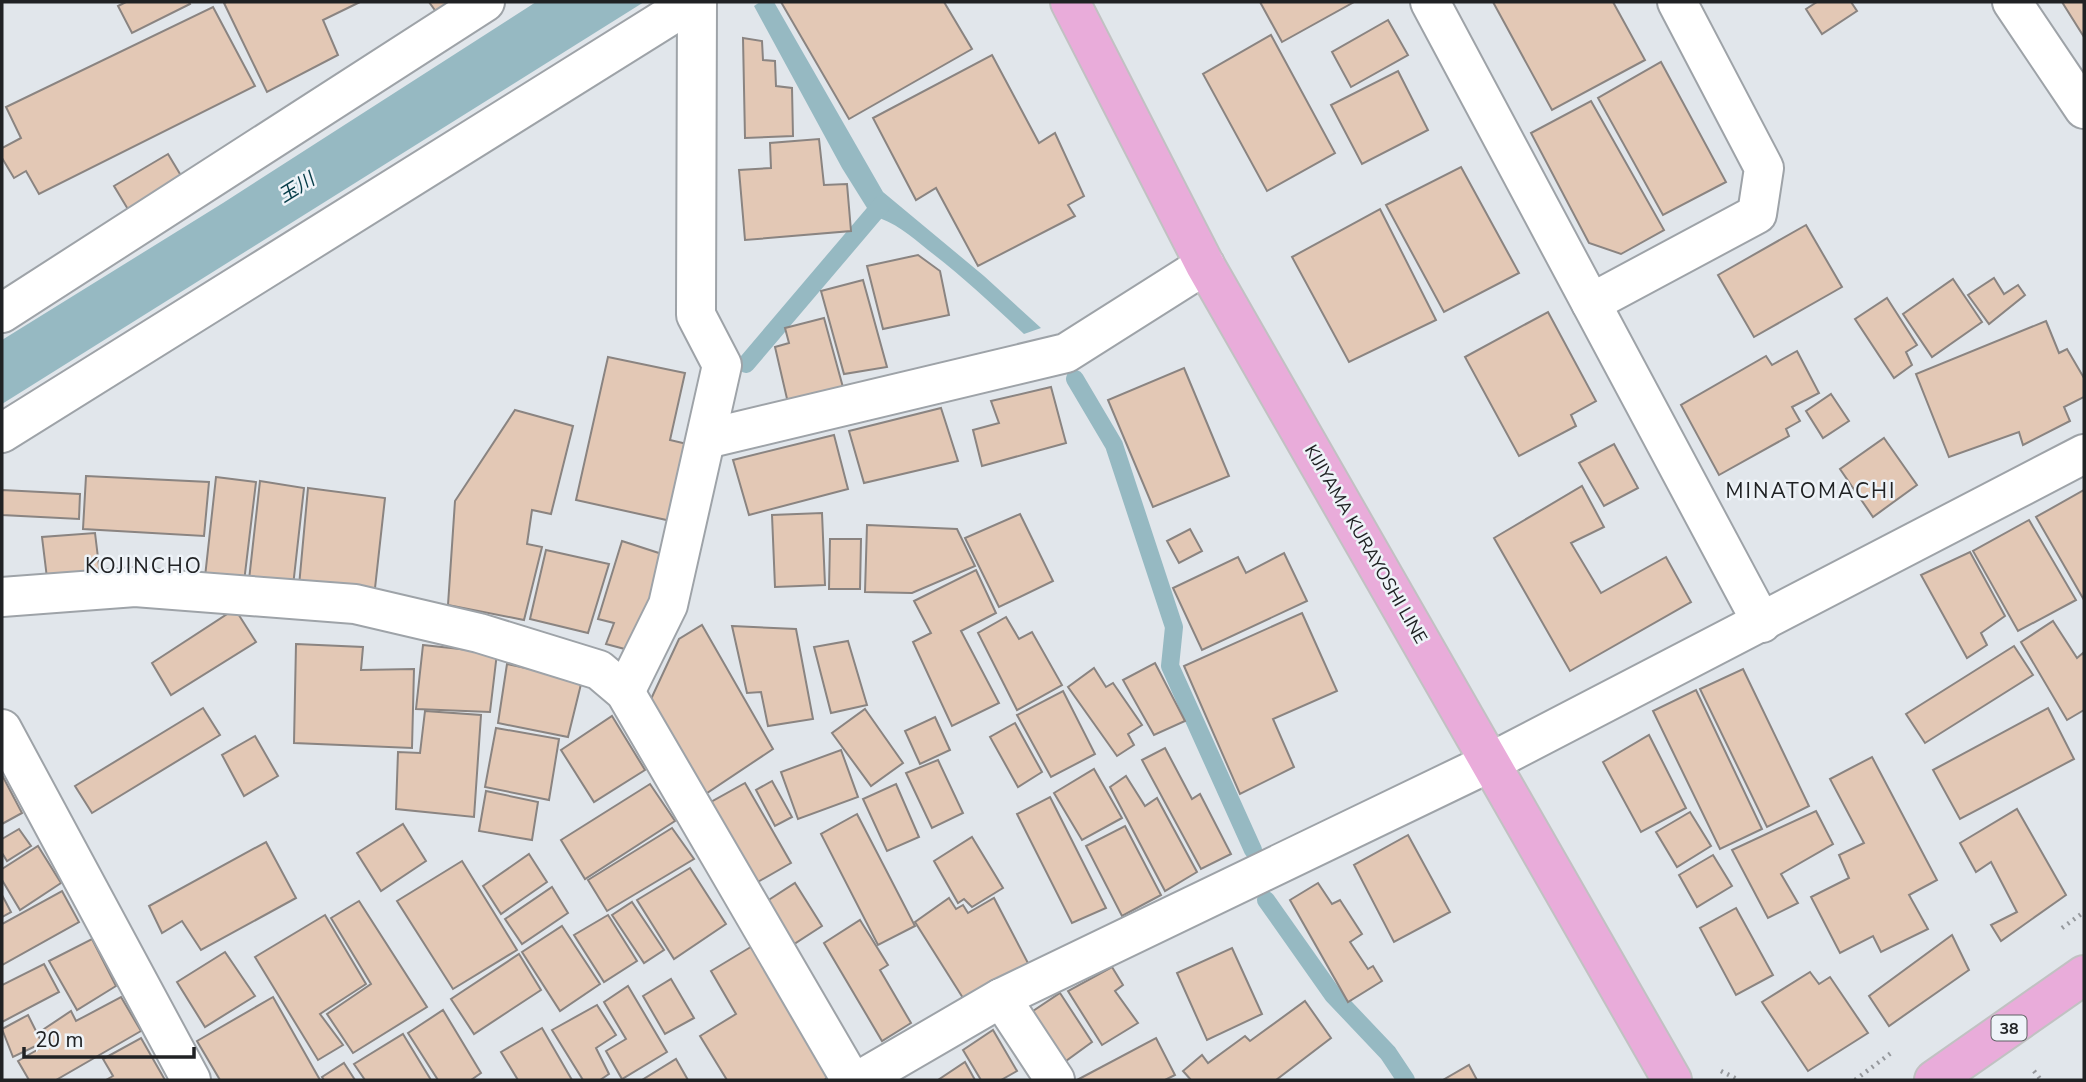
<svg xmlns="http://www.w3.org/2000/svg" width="2086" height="1082" viewBox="0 0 2086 1082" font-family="'Nunito Sans','Noto Sans JP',sans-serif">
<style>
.water{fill:#96b9c2}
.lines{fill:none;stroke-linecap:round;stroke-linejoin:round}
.stream{stroke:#96b9c2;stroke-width:18}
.building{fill:#e3c8b5;stroke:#8a8481;stroke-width:2}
.minor-casing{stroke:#9ea3a8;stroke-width:42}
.major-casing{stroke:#c1c1c2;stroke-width:42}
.path{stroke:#95989c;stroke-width:4.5;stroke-dasharray:2 5;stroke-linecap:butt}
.minor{stroke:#fff;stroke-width:38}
.major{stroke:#e9acda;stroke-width:38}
.labels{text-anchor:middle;stroke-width:5;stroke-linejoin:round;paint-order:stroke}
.shield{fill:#eef3f8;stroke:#5e6164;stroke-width:2}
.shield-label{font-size:16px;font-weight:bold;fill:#202224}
.street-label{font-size:18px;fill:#202224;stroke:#eef3f8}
.water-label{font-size:19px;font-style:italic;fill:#073d49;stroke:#eef3f8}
.quarter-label{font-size:21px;letter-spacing:2px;fill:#202224;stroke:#eef3f8}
</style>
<rect width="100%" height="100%" fill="#e1e6eb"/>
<g class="water">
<polygon points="536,2 644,2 2,404 2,340 223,203"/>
<path d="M 760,2 L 774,2 L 883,192 L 984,276 L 1041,328 L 1024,334 C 993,305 962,276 928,250 C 911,236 894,221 872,216 L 842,168 L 754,6 Z"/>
</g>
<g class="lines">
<g class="stream">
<polyline points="746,364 882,204"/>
<polyline points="1075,379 1114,445 1174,627 1170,666 1253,850"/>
<polyline points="1266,900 1333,995 1388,1053 1406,1080"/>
</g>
</g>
<g class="building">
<polygon points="126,2 189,2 190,4 132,33 118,6"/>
<polygon points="227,2 360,2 323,20 338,55 267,92 224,3"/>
<polygon points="429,2 471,2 442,20"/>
<polygon points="781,2 944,2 972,49 849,119"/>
<polygon points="1260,2 1354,2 1282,42"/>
<polygon points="1493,2 1613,2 1645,60 1552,110"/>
<polygon points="1817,2 1851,2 1857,11 1822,34 1806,9"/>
<polygon points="2062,2 2084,2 2084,37"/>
<polygon points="213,7 255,86 39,194 26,171 14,178 2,158 2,148 21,138 6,107"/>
<polygon points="1388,20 1408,55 1351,87 1332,52"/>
<polygon points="1271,35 1335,153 1267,191 1203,74"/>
<polygon points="743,38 762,41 763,60 775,61 776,86 792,88 793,136 745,138"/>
<polygon points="992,55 1039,143 1055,133 1084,196 1068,205 1075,216 978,266 936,188 916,200 873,118"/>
<polygon points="1661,62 1726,182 1663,215 1598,98"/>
<polygon points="1398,71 1428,130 1362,164 1331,105"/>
<polygon points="1591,101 1664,230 1621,254 1589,243 1531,133"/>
<polygon points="819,139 824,185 847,184 851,231 745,240 739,170 771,168 770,143"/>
<polygon points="168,154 186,184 132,216 114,186"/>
<polygon points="1461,167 1519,273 1444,312 1386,205"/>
<polygon points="1380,209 1436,320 1349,362 1292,257"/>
<polygon points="1806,225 1842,287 1754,337 1718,275"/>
<polygon points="918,255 940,271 949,315 883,329 867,266"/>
<polygon points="1994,278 2004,294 2018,285 2025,295 1989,324 1968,295"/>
<polygon points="1953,279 1982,322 1932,357 1903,314"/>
<polygon points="863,280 887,367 844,374 821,291"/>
<polygon points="1887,298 1917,345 1906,352 1912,365 1894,378 1855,319"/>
<polygon points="1548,312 1596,401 1571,415 1576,426 1519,456 1465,357"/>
<polygon points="824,318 844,391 788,403 775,347 789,343 785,328"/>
<polygon points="2046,321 2059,353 2067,349 2084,378 2084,397 2064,407 2070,421 2023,445 2019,432 1949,457 1916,374"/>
<polygon points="1797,351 1819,393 1792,407 1800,421 1786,429 1789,436 1719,475 1681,405 1766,356 1772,365"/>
<polygon points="608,357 685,373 670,440 687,444 671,521 576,500"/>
<polygon points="1184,368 1229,476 1153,507 1108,400"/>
<polygon points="1051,387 1066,443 982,466 973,430 999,423 991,401"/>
<polygon points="1831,394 1849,421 1823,438 1806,411"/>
<polygon points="941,408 958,461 864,483 849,431"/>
<polygon points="515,410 573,426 551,514 532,510 527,544 542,547 524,620 448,605 455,501"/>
<polygon points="834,435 848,489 749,515 733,460"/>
<polygon points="1884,438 1917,485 1873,517 1840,469"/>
<polygon points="1614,444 1638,488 1604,506 1579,463"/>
<polygon points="86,476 209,482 204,536 83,529"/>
<polygon points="216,477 256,482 244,582 205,577"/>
<polygon points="260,481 304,488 293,586 249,580"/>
<polygon points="1582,486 1604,527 1571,543 1601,593 1666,557 1691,602 1570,671 1494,538"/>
<polygon points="308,488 385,498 374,597 299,586"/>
<polygon points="2,490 80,494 79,519 2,515"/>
<polygon points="2084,490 2084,600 2036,517"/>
<polygon points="822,513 825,585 775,587 772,515"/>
<polygon points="1020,514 1053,581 999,607 965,538"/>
<polygon points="2029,520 2076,600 2018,631 1973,551"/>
<polygon points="867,525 957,529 975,566 912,593 865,592"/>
<polygon points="1190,529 1202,551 1179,563 1167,541"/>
<polygon points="95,533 100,574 47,578 42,537"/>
<polygon points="830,539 861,539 860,589 829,589"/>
<polygon points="622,541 668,556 636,652 606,644 614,623 598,619"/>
<polygon points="546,550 609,564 588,633 530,619"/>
<polygon points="1970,552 2005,616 1981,633 1987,645 1967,658 1921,575"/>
<polygon points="1284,553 1307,601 1202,650 1173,588 1238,557 1246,573"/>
<polygon points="976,570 996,613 961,631 999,703 952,726 913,642 931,633 914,601"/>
<polygon points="235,609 256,642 171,695 152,663"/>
<polygon points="1302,613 1337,691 1273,719 1294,767 1240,794 1184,666"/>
<polygon points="1006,617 1019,639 1032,632 1062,685 1017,710 978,633"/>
<polygon points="2053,621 2077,658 2083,653 2084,656 2084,710 2067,720 2021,642"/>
<polygon points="702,625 773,749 704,795 651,699 679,639"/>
<polygon points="732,626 796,629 813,719 768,726 761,692 747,693"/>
<polygon points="848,641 867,705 831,713 814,647"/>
<polygon points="296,644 363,647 361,670 414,669 412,748 294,743"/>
<polygon points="423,645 497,653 490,712 416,709"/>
<polygon points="2014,646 2033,675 1925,743 1906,714"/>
<polygon points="1155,663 1185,721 1154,735 1123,680"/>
<polygon points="507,664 582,680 568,737 498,723"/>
<polygon points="1094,668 1106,687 1113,683 1142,725 1128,734 1134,745 1117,756 1068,687"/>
<polygon points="1743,669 1809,806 1767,827 1700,689"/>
<polygon points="1696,690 1762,829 1720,849 1653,711"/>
<polygon points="1063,691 1095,754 1051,777 1017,715"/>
<polygon points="203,708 220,735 92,813 75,786"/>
<polygon points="2048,708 2074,759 1960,819 1933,770"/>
<polygon points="865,709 903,763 871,786 832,733"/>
<polygon points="425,711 481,715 474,817 396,809 398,752 420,753"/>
<polygon points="612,716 645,770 594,802 561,750"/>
<polygon points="935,717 950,750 920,764 905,731"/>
<polygon points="1015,723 1042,772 1018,787 990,737"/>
<polygon points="496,728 559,739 549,800 485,787"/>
<polygon points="1649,735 1686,808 1641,832 1603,762"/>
<polygon points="255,736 278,776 244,796 222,755"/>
<polygon points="1165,748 1192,799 1200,794 1231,854 1201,869 1142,760"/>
<polygon points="841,750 858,797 798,819 781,772"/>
<polygon points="1872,757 1937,880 1909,895 1928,929 1881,952 1873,936 1840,953 1811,897 1849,878 1839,855 1864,843 1830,779"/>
<polygon points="938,760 963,813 932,828 906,773"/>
<polygon points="1094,769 1122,818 1082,840 1054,793"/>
<polygon points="2,775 22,813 2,824"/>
<polygon points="1126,776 1145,806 1157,798 1197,872 1165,891 1110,787"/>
<polygon points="772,781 792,817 775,826 756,790"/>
<polygon points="745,783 791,863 756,883 711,802"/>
<polygon points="650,784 675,821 585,879 561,840"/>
<polygon points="896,784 919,837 887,851 863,799"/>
<polygon points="486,791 538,802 532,840 479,831"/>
<polygon points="1050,797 1106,908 1072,923 1017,814"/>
<polygon points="2017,809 2066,895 2001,941 1991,925 2017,912 1991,862 1976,872 1960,843"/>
<polygon points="1816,811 1833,844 1781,874 1798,903 1768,918 1732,850"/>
<polygon points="1690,812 1711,846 1677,867 1656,832"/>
<polygon points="857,814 915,926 878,945 821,834"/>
<polygon points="403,824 426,861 381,891 357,853"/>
<polygon points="1125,826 1161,895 1122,916 1086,846"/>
<polygon points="672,828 694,859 607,911 588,880"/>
<polygon points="19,829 31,846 7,861 2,853 2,839"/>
<polygon points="1408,835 1450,912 1394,942 1354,865"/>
<polygon points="972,837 1003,888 972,907 964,899 958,903 934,861"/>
<polygon points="266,842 296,898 201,950 182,921 162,933 149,906"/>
<polygon points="38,846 61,883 20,910 2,880 2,869"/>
<polygon points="529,854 547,882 501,914 483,886"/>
<polygon points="1713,855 1732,886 1697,907 1679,875"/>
<polygon points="462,861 517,950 453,989 397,901"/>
<polygon points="690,868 726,924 674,959 637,900"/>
<polygon points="795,883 822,926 791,946 764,903"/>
<polygon points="1318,883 1332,904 1340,900 1362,934 1350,942 1368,969 1373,966 1382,981 1348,1002 1290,900"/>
<polygon points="552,887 568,913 522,944 505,919"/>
<polygon points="62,891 79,922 2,965 2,924"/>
<polygon points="2,895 11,912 2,917"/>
<polygon points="949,898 956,909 963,905 968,913 994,898 1029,965 963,998 915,922"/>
<polygon points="359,901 427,1007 353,1053 327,1014 371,984 331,918"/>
<polygon points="632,902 664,950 644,963 612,915"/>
<polygon points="1736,908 1773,975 1736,995 1700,928"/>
<polygon points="325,915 366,984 320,1014 343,1045 318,1060 255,957"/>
<polygon points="608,915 637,961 604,982 574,935"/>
<polygon points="860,920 888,965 880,970 911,1023 882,1041 824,943"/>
<polygon points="562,926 600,984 560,1011 522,952"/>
<polygon points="1952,935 1969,970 1889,1026 1869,996"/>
<polygon points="92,939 116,986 77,1010 49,961"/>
<polygon points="754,945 832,1075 824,1080 727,1080 700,1036 736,1014 711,971"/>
<polygon points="1232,948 1262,1014 1207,1040 1177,973"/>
<polygon points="225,952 255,996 205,1027 177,982"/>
<polygon points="519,954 541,990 474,1034 451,999"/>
<polygon points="44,964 59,992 2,1022 2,985"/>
<polygon points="1112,967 1123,985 1115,991 1138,1023 1102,1045 1068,991"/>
<polygon points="1810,972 1819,984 1830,977 1868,1033 1808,1071 1762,1002"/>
<polygon points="671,979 694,1018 665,1034 643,996"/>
<polygon points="628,986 667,1052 622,1079 606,1051 626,1039 604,1002"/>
<polygon points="1060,993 1092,1042 1059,1066 1027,1015"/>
<polygon points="121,997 141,1031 56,1080 29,1080 18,1061 49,1043 41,1031 71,1011 76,1021"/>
<polygon points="273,997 320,1080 220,1080 197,1041"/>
<polygon points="1305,1001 1331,1038 1276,1080 1191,1080 1183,1071 1202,1055 1208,1063 1245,1036 1250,1041"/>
<polygon points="597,1005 616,1035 596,1048 609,1074 600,1080 583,1080 552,1030"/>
<polygon points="443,1010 481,1073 471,1080 438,1080 408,1033"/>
<polygon points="28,1015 42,1043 13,1057 2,1029"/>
<polygon points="542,1028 572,1080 518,1080 501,1052"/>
<polygon points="993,1030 1017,1071 1001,1080 981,1080 963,1050"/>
<polygon points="403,1034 431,1080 365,1080 354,1064"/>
<polygon points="141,1038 165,1080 106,1080 113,1076 103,1059"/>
<polygon points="1156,1038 1175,1075 1165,1080 1077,1080"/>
<polygon points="676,1059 688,1080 642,1080"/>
<polygon points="965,1062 975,1080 938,1080"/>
<polygon points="344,1063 355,1080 324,1080 322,1077"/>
<polygon points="1469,1065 1477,1080 1443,1080"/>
</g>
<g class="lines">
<defs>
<g id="minor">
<polyline points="1430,2 1762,623"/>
<polyline points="2012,2 2084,109"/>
<polyline points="1591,303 1757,214 1764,168 1677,2"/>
<polyline points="2,313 485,2"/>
<polyline points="2,433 692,2"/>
<polyline points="706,439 1066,353 1205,265"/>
<polyline points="2,597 135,587 355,604 479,633 599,670 625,692 851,1080"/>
<polyline points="625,692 668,605 722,365 696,315 697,2"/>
<polyline points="2,729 191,1080"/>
<polyline points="1001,998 1055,1080"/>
<polyline points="860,1080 1001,998 1491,762 2084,454"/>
</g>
<g id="major">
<polyline points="1070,2 1205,265 1672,1080"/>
<polyline points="1934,1080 2084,975"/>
</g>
</defs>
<use href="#minor" class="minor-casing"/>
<use href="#major" class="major-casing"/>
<g class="path">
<polyline points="2062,928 2084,912"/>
<polyline points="1721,1071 1739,1080"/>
<polyline points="2034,1071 2041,1080"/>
<polyline points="1855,1080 1891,1053"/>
</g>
<use href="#minor" class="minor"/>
<use href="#major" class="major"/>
</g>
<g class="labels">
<rect class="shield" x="1991.5" y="1015.5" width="35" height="25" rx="5"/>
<g class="shield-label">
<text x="2009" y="1034">38</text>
</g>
<g class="street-label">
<text transform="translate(1366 544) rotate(60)" y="6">KIJIYAMA KURAYOSHI LINE</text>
</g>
<g class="water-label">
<text transform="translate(296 187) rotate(-32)" y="7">玉川</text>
</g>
<g class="quarter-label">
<text x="1811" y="498">MINATOMACHI</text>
<text x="144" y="573">KOJINCHO</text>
</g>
</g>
<rect width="2086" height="1082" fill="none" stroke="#202224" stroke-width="7"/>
<path d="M24 1047v10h170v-10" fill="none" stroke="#202224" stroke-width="3.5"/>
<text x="35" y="1047" font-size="21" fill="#202224" stroke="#eef3f8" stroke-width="5" paint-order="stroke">20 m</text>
</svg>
